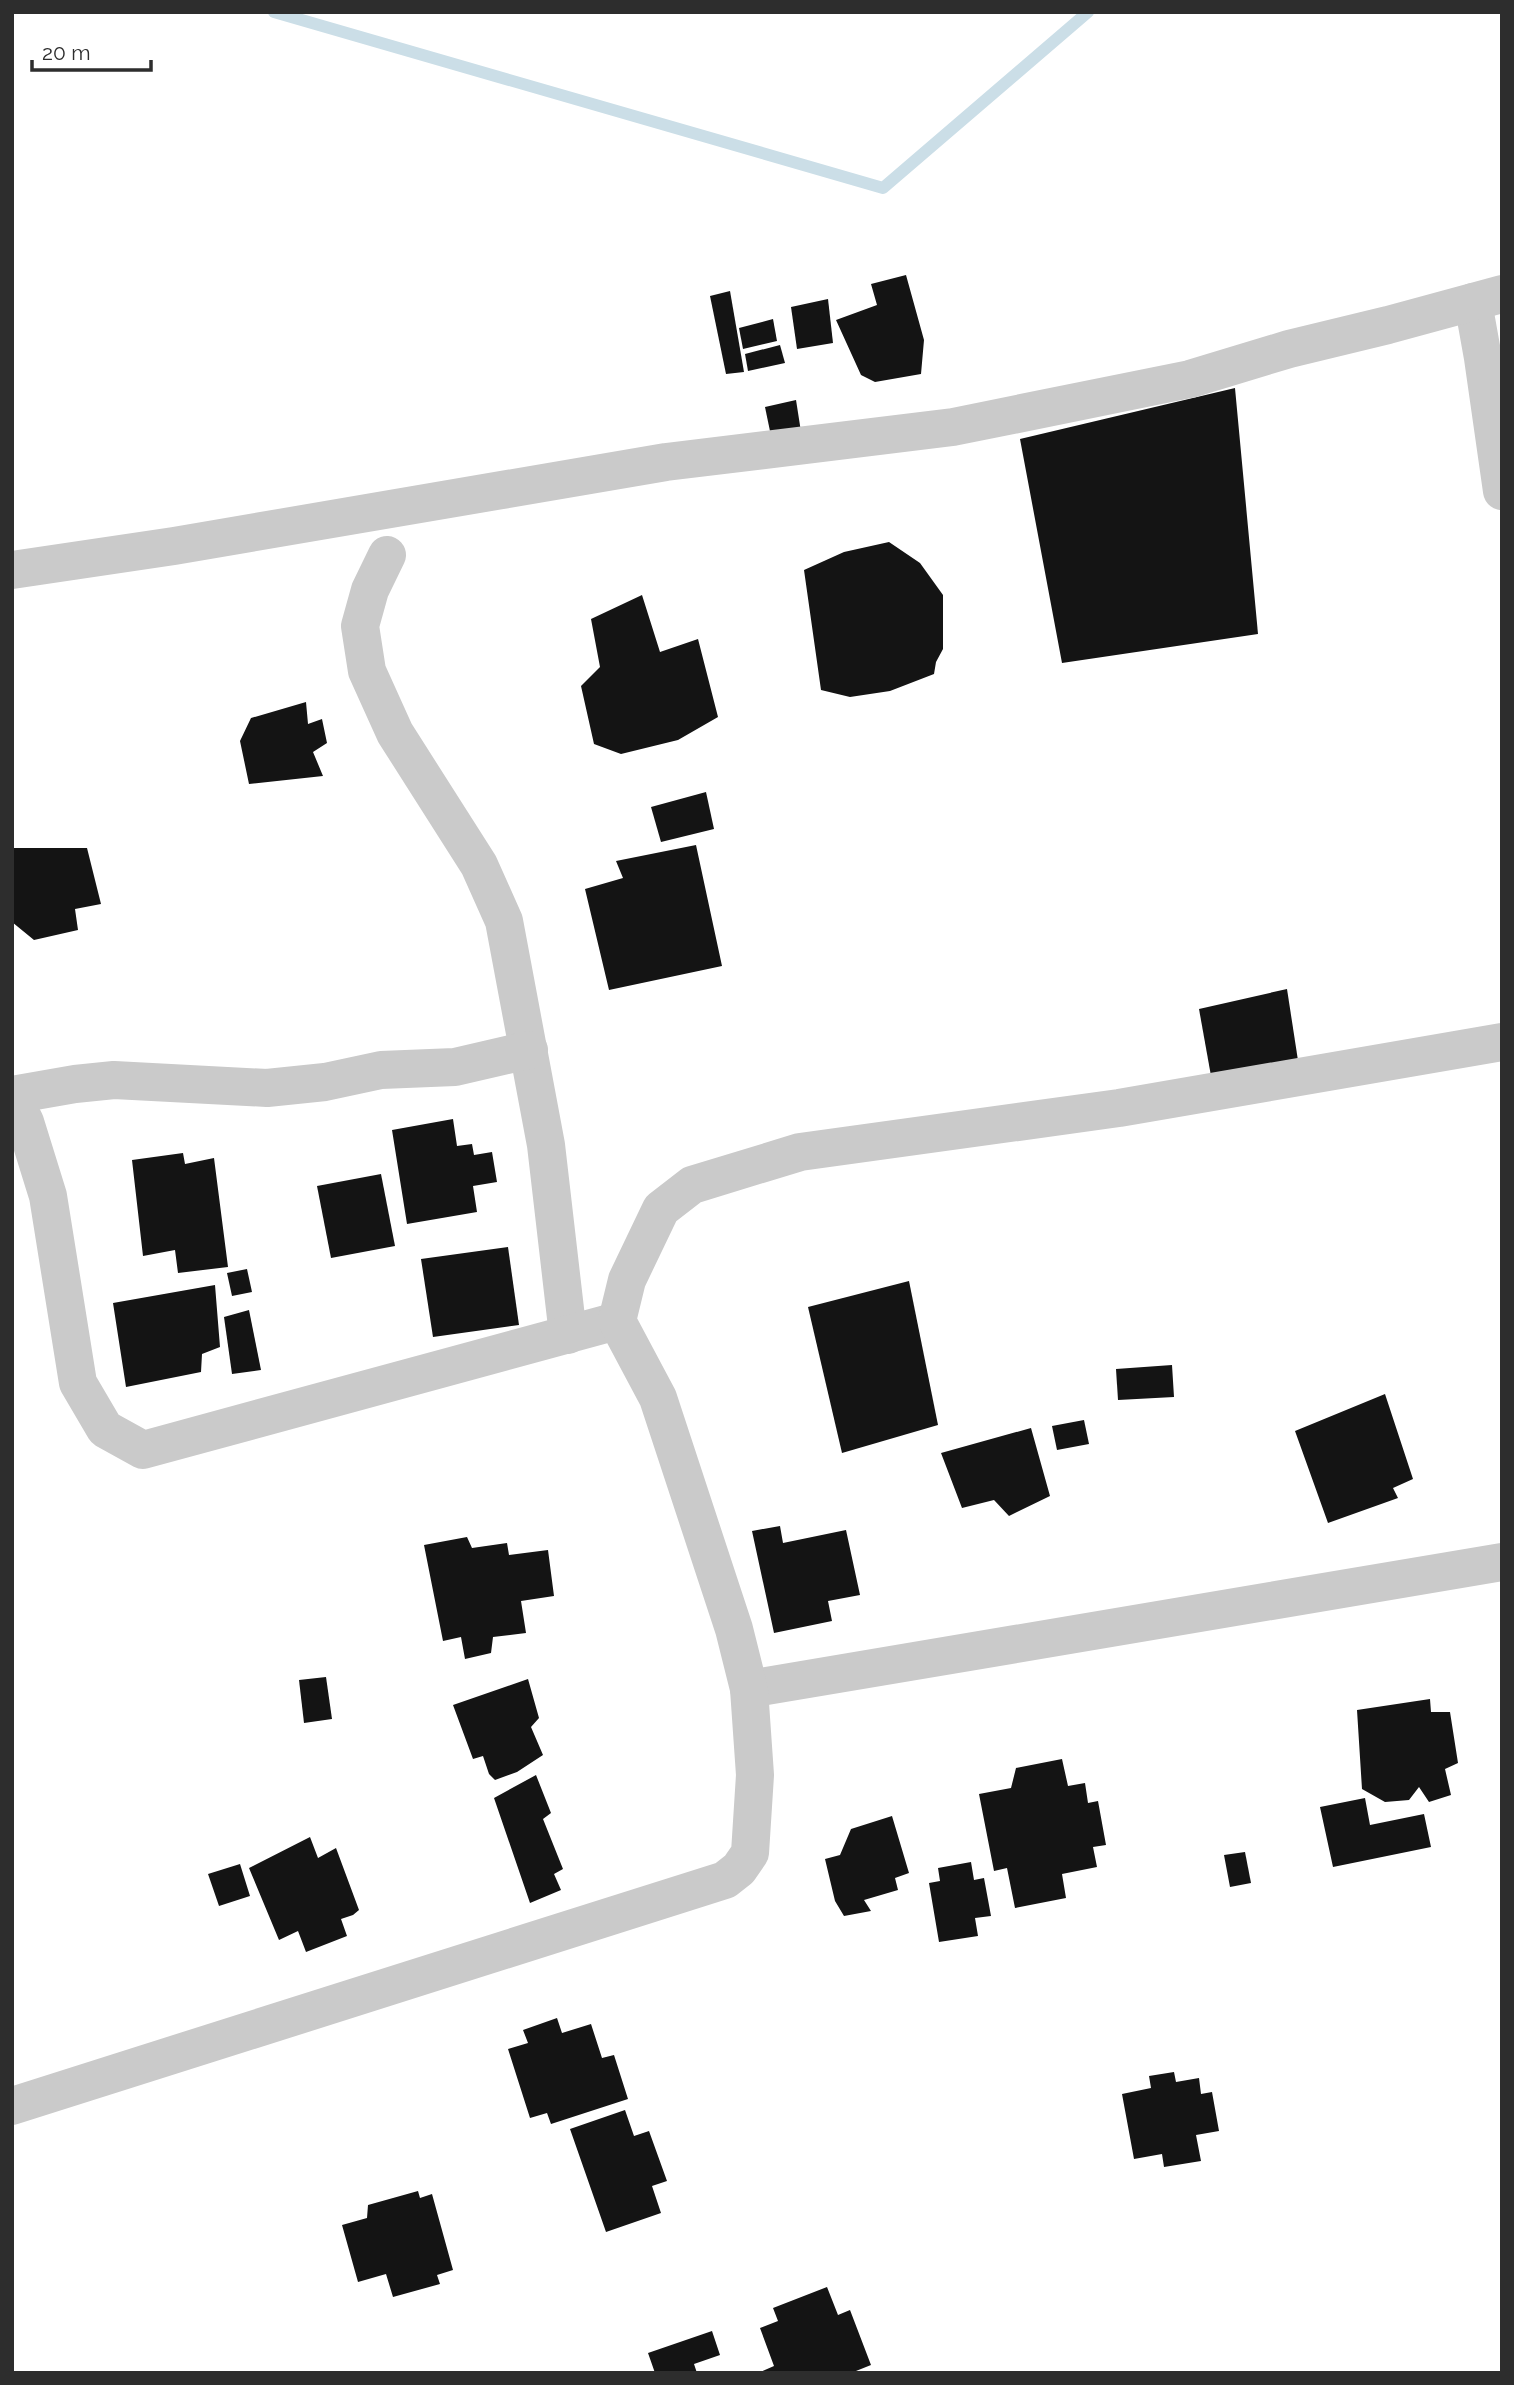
<svg xmlns="http://www.w3.org/2000/svg" width="1514" height="2385" viewBox="0 0 1514 2385" font-family="Raleway,sans-serif">
<style>
.lines{fill:none;stroke-linecap:round;stroke-linejoin:round}
.stream{stroke:#cbdee7;stroke-width:12}
.building{fill:#141414}
.minor{stroke:#cacaca;stroke-width:38}
</style>
<rect width="100%" height="100%" fill="#fff"/>
<g class="lines">
<polyline class="stream" points="274,12 883,188 1088,12"/>
</g>
<g class="building">
<polygon points="906,275 924,340 921,374 875,382 861,375 836,320 877,305 871,284"/>
<polygon points="730,291 744,372 726,374 710,296"/>
<polygon points="828,299 833,343 797,349 791,307"/>
<polygon points="773,319 777,341 743,349 739,328"/>
<polygon points="780,345 785,363 748,371 745,354"/>
<polygon points="1235,388 1258,634 1062,663 1020,439"/>
<polygon points="796,400 801,432 771,436 765,407"/>
<polygon points="889,542 920,563 943,595 943,649 936,662 934,674 890,691 850,697 821,690 804,570 844,552"/>
<polygon points="642,595 660,652 698,639 718,717 678,740 621,754 594,744 581,686 600,667 591,619"/>
<polygon points="306,702 308,724 322,719 327,743 313,752 323,776 249,784 240,741 251,718"/>
<polygon points="706,792 714,829 661,842 651,807"/>
<polygon points="696,845 722,966 609,990 585,889 623,878 616,861"/>
<polygon points="12,848 87,848 101,904 75,909 78,930 34,940 12,922"/>
<polygon points="1287,989 1299,1067 1211,1076 1199,1009"/>
<polygon points="453,1119 457,1146 472,1144 474,1155 492,1152 497,1182 473,1186 477,1212 407,1224 392,1130"/>
<polygon points="183,1153 185,1164 214,1158 228,1267 178,1273 175,1250 143,1256 132,1160"/>
<polygon points="381,1174 395,1246 331,1258 317,1186"/>
<polygon points="508,1247 519,1325 433,1337 421,1259"/>
<polygon points="247,1269 252,1292 232,1296 227,1273"/>
<polygon points="909,1281 938,1425 842,1453 808,1307"/>
<polygon points="215,1285 220,1347 202,1354 201,1372 126,1387 113,1303"/>
<polygon points="249,1310 261,1370 232,1374 224,1317"/>
<polygon points="1172,1365 1174,1397 1118,1400 1116,1369"/>
<polygon points="1385,1394 1413,1479 1393,1488 1398,1498 1328,1523 1295,1431"/>
<polygon points="1084,1420 1089,1444 1057,1450 1052,1426"/>
<polygon points="1031,1428 1050,1496 1009,1516 994,1500 962,1508 941,1453"/>
<polygon points="780,1526 783,1543 846,1530 860,1595 828,1601 832,1621 774,1633 752,1531"/>
<polygon points="467,1537 472,1548 507,1543 509,1555 548,1550 554,1596 521,1601 526,1633 493,1637 491,1653 465,1659 461,1637 443,1641 424,1545"/>
<polygon points="326,1677 332,1719 304,1723 299,1680"/>
<polygon points="528,1679 539,1718 531,1727 543,1755 517,1772 495,1780 489,1774 483,1756 473,1759 453,1705"/>
<polygon points="1430,1699 1431,1712 1450,1712 1458,1763 1445,1769 1451,1795 1429,1802 1419,1787 1409,1800 1385,1802 1362,1789 1357,1710"/>
<polygon points="1062,1759 1068,1786 1085,1783 1088,1803 1098,1801 1106,1845 1093,1847 1097,1867 1062,1874 1066,1898 1015,1908 1007,1868 994,1871 979,1794 1011,1788 1016,1768"/>
<polygon points="536,1775 551,1813 543,1819 563,1869 554,1874 561,1890 530,1903 494,1798"/>
<polygon points="1365,1798 1370,1825 1424,1814 1431,1847 1333,1867 1320,1807"/>
<polygon points="892,1816 909,1873 895,1878 898,1890 864,1900 871,1911 844,1916 835,1901 825,1859 840,1855 851,1829"/>
<polygon points="310,1837 318,1858 336,1848 359,1910 353,1915 341,1919 347,1936 306,1952 298,1931 279,1940 249,1868"/>
<polygon points="1245,1852 1251,1883 1230,1887 1224,1855"/>
<polygon points="971,1862 974,1880 984,1878 991,1916 975,1918 978,1936 939,1942 929,1883 940,1881 938,1868"/>
<polygon points="240,1864 250,1896 219,1906 208,1874"/>
<polygon points="557,2018 562,2033 591,2024 602,2058 614,2055 628,2099 551,2124 547,2113 530,2118 508,2049 528,2043 523,2030"/>
<polygon points="1174,2072 1176,2082 1199,2078 1201,2094 1212,2092 1219,2131 1196,2135 1201,2161 1164,2167 1162,2154 1134,2159 1122,2094 1151,2088 1149,2076"/>
<polygon points="625,2110 634,2136 649,2131 667,2181 652,2186 661,2213 606,2232 570,2129"/>
<polygon points="418,2191 420,2198 432,2194 453,2270 437,2275 440,2284 393,2297 386,2274 358,2282 342,2225 367,2218 368,2205"/>
<polygon points="827,2287 838,2315 850,2310 871,2365 851,2373 758,2373 774,2366 760,2328 778,2321 773,2308"/>
<polygon points="712,2331 720,2355 694,2364 697,2373 655,2373 648,2353"/>
</g>
<g class="lines">
<g class="minor">
<polyline points="1473,302 1483,358 1502,491"/>
<polyline points="387,555 370,590 360,626 367,671 395,733 479,865 504,921 546,1145 568,1335"/>
<polyline points="12,570 174,546 666,462 953,427 1190,379 1289,349 1388,325 1502,294"/>
<polyline points="12,1095 75,1084 114,1080 267,1088 325,1082 381,1070 455,1067 529,1050"/>
<polyline points="12,1096 25,1122 48,1196 78,1383 105,1429 143,1450 617,1321"/>
<polyline points="749,1689 1502,1562"/>
<polyline points="12,2106 725,1880 739,1869 750,1853 755,1775 749,1689 734,1629 658,1398 617,1321 627,1280 661,1209 692,1185 800,1152 1119,1108 1502,1042"/>
</g>
</g>
<rect width="1514" height="2385" fill="none" stroke="#2d2d2d" stroke-width="28"/>
<path d="M32 60v10h119v-10" fill="none" stroke="#2d2d2d" stroke-width="3.5"/>
<text x="42" y="60" font-size="21" fill="#2d2d2d" stroke="#ffffff" stroke-width="5" paint-order="stroke">20 m</text>
</svg>
